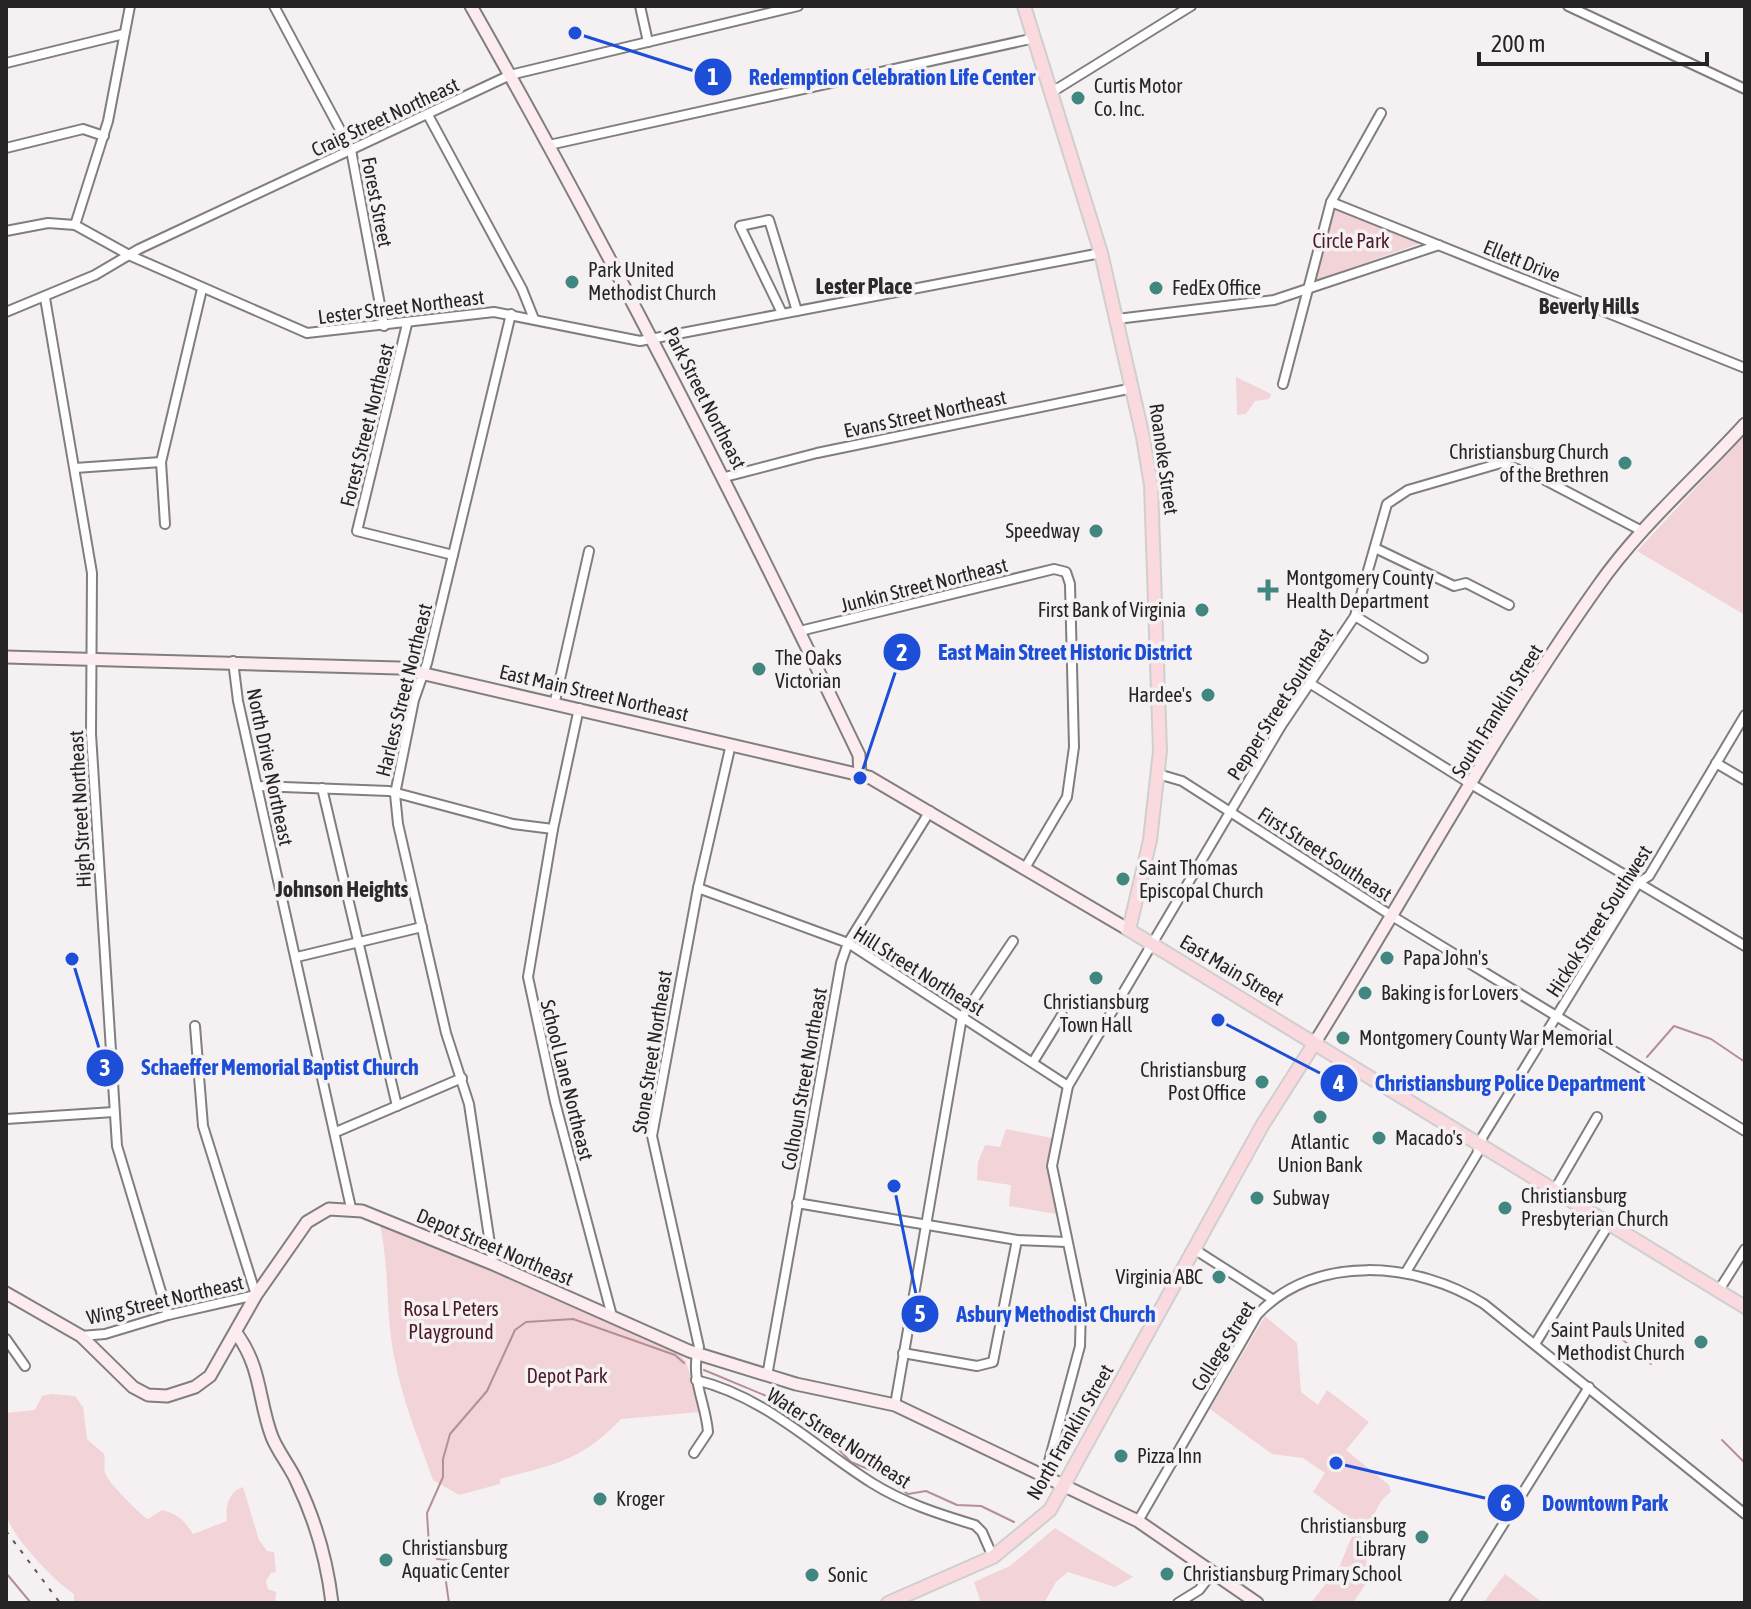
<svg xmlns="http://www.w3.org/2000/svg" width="1751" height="1609" viewBox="0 0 1751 1609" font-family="'Asap Condensed',sans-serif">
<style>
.green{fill:#f1d3d8}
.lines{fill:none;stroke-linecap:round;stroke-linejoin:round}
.stream{stroke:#b58f95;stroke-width:2}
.street-casing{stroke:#817e7e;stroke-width:12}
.secondary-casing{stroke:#817e7e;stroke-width:15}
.primary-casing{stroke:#cfcfcf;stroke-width:16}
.street{stroke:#fff;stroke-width:8}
.secondary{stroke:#fcecef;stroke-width:11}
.primary{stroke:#fadadf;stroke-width:12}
.rail{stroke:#5a5858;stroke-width:2;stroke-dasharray:4 8;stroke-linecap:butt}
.poi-dot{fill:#418780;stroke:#f5f1f2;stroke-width:3}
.labels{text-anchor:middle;stroke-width:7;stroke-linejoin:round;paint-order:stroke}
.poi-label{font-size:20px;fill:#262424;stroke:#f5f1f2;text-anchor:start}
.street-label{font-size:20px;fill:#262424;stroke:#f5f1f2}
.park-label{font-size:20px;fill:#4c1927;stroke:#f5f1f2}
.neighbourhood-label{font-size:22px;font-weight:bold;fill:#2c2929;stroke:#f5f1f2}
.leader{fill:none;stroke:#1d4ed8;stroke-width:3}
.callout-dot{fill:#1d4ed8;stroke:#f5f1f2;stroke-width:3}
.mark-label{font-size:24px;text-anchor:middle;font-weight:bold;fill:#fff}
.callout-label{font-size:22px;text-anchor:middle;font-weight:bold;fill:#1d4ed8;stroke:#f5f1f2;stroke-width:7;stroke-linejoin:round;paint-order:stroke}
</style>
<rect width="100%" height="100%" fill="#f5f1f2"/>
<g class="green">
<polygon points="1333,209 1337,209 1421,243 1317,280 1314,275"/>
<polygon points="1236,377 1271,394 1269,399 1255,401 1246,414 1237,415"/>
<polygon points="1745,435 1745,615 1637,551"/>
<polygon points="1006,1129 1052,1138 1049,1168 1057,1214 1009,1206 1011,1185 977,1180 978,1162 985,1145 1000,1147"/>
<path d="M 380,1225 L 531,1286 L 676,1351 L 686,1361 L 700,1412 L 621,1419 C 580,1462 555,1464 500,1479 L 500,1484 L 459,1495 L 433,1480 C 419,1441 403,1401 395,1361 C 385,1316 390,1270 380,1225 Z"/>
<path d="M 1265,1316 L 1297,1343 L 1301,1392 L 1318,1405 L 1327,1390 L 1369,1422 L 1346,1450 L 1389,1485 L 1391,1492 C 1374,1502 1374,1526 1361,1535 L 1370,1578 L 1353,1603 L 1311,1603 L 1340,1565 L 1357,1524 L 1313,1492 L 1325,1473 L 1303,1458 L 1272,1454 L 1210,1409 Z"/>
<path d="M 52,1394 L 75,1396 L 83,1407 L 87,1439 L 104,1454 C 106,1461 103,1466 105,1473 C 107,1481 140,1515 148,1519 L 162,1510 C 178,1514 185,1521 193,1534 L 227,1521 C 225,1507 228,1492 243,1487 L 259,1540 L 267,1551 L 274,1552 L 276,1572 L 271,1573 L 266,1581 L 268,1589 L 276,1592 L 275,1603 L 74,1603 L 74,1594 C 56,1583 9,1534 6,1513 C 2,1481 6,1445 6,1413 L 35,1410 L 42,1396 Z"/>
<polygon points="1055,1528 1133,1577 1115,1587 1068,1572 1056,1582 1044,1603 981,1603 974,1582 1010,1566"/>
<polygon points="1505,1574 1543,1603 1483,1603"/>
</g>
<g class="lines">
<g class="stream">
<polyline points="1647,1057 1674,1026 1711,1039 1745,1062"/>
<polyline points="1615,1333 1651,1364"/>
<polyline points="704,1370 800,1410 851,1462 878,1473 908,1494 926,1491 957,1505 981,1506 1014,1522"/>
<polyline points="1722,1440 1745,1463"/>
<polyline points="6,1573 31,1603"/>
<polyline points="449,1603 446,1582 449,1560 437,1559 429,1546 427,1513 443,1477 443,1459 450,1434 487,1391 515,1330 526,1322 573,1319 675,1355 684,1363"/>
</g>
<defs>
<g id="street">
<polyline points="274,6 351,150 384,326"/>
<polyline points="640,6 648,42"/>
<polyline points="1568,6 1745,89"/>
<polyline points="6,63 124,34"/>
<polyline points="1052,92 1191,6"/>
<polyline points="428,115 522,289 534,319"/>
<polyline points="549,145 1035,38"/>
<polyline points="6,148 83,129 104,136"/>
<polyline points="1331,202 1745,368"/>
<polyline points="75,225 108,121 130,6"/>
<polyline points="6,231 48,223 75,225 131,256 307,333 494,312 640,341 1101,253"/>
<polyline points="45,298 92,573 91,734 117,1146 168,1315"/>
<polyline points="6,312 95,275 139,249 510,75 798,6"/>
<polyline points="782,313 740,226 769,220 797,311"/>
<polyline points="1117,319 1274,300 1439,245"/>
<polyline points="407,324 357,531 453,555"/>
<polyline points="1283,384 1331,202 1381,113"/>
<polyline points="75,468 161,462"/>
<polyline points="725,477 817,453 1133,388"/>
<polyline points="165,524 161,462 202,289"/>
<polyline points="1375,548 1454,586 1466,583 1509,605"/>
<polyline points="1355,616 1423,658"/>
<polyline points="800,631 1054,569 1066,572 1070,584 1074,747 1067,797 1025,868"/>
<polyline points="233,661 238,701 351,1208"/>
<polyline points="1311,684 1471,784 1745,946"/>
<polyline points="555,701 589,551"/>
<polyline points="579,708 553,829 528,977 555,1102 612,1316"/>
<polyline points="1716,763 1745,780"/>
<polyline points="1158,774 1182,781 1392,916 1745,1131"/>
<polyline points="257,786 389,791 513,824 553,829"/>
<polyline points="322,788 397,1106"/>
<polyline points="698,888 848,943 1068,1086"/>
<polyline points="297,957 422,927"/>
<polyline points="1033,1062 1062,1015"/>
<polyline points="6,1119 114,1112"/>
<polyline points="336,1132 462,1078"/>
<polyline points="1554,1191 1597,1117"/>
<polyline points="797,1203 1017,1240 1067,1242"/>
<polyline points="1194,1249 1272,1299"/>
<polyline points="493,1264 469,1104 446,1033 398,824 395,794 414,700 427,663 511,314"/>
<polyline points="1406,1272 1477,1154 1483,1136 1638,883 1649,876 1745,715"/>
<polyline points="1719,1290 1745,1249"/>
<polyline points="81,1336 105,1334 168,1315 256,1295 203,1126 195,1026"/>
<polyline points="6,1339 25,1366"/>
<polyline points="1535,1344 1609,1224"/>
<polyline points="903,1353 977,1366 993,1362 1017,1240"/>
<polyline points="767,1376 841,963 848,943 930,811"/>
<path d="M 696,1380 C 766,1397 813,1446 872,1483 C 904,1503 939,1514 975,1525 L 982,1532 L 993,1557"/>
<polyline points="895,1405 962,1017 1013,941"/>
<path d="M 694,1453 L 708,1432 C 706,1403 689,1376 699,1347 L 652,1136 L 698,888 L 731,744"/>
<polyline points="1045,1476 1080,1346 1081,1305 1052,1166 1068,1086 1281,726 1355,616 1387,504 1408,490 1501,463 1541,478 1642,531"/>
<path d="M 1138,1521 L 1257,1315 C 1315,1252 1418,1262 1484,1304 L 1745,1514"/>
<polyline points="1178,1603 1199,1590 1213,1572"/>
<polyline points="1454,1603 1589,1387"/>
</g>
<g id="secondary">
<path d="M 471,6 C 610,251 737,501 859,755 L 860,775"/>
<polyline points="6,657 399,668 869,777 1129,930"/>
<path d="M 1314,1044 C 1408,893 1495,731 1598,586 C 1640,526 1696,478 1745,424"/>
<polyline points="6,1293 81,1336 133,1387 148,1395 167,1396 195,1387 210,1376 256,1295 307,1222 329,1209 362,1211 493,1264 689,1351 796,1384 895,1405 1138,1521 1257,1603"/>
<path d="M 237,1334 C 262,1369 258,1400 272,1437 C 278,1452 289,1465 296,1480 C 315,1519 327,1560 332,1603"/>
</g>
<g id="primary">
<polyline points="1024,6 1101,253 1143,437 1151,485 1160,751 1150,840 1129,930 1745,1307"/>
<polyline points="888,1603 993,1557 1050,1510 1263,1124 1314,1044"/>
</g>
</defs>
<use href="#street" class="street-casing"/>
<use href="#secondary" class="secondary-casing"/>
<use href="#primary" class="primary-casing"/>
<use href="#street" class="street"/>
<use href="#secondary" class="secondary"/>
<use href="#primary" class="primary"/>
<polyline class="rail" points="6,1531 60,1603"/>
</g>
<g class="poi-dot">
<circle cx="1078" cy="98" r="8"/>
<circle cx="572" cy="282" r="8"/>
<circle cx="1156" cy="288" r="8"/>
<circle cx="1625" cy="463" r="8"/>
<circle cx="1096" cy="531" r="8"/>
<path d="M1264 578h8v8h8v8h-8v8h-8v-8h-8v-8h8z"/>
<circle cx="1202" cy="610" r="8"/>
<circle cx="759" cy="669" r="8"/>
<circle cx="1208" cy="695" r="8"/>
<circle cx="1123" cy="879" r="8"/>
<circle cx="1387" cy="958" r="8"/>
<circle cx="1096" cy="978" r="8"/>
<circle cx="1365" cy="993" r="8"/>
<circle cx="1343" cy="1038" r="8"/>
<circle cx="1262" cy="1082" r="8"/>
<circle cx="1320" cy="1117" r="8"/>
<circle cx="1379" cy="1138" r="8"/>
<circle cx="1257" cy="1198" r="8"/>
<circle cx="1505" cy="1208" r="8"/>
<circle cx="1219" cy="1277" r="8"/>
<circle cx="1701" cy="1342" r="8"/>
<circle cx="1121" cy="1456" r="8"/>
<circle cx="600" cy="1499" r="8"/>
<circle cx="1422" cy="1537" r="8"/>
<circle cx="386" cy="1560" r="8"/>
<circle cx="1167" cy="1574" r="8"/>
<circle cx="812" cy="1575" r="8"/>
</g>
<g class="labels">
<g class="poi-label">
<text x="1094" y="93">Curtis Motor<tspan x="1094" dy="23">Co. Inc.</tspan></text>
<text x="588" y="277">Park United<tspan x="588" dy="23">Methodist Church</tspan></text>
<text x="1172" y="295">FedEx Office</text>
<text x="1609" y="459" text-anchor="end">Christiansburg Church<tspan x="1609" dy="23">of the Brethren</tspan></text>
<text x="1080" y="538" text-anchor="end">Speedway</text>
<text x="1286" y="585">Montgomery County<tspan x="1286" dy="23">Health Department</tspan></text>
<text x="1186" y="617" text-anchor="end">First Bank of Virginia</text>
<text x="775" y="665">The Oaks<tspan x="775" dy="23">Victorian</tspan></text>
<text x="1192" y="702" text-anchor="end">Hardee's</text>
<text x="1139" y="875">Saint Thomas<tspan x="1139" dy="23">Episcopal Church</tspan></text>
<text x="1403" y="965">Papa John's</text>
<text x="1381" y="1000">Baking is for Lovers</text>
<text x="1096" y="1009" text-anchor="middle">Christiansburg<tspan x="1096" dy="23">Town Hall</tspan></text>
<text x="1359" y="1045">Montgomery County War Memorial</text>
<text x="1246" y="1077" text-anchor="end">Christiansburg<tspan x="1246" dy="23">Post Office</tspan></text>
<text x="1395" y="1145">Macado's</text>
<text x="1320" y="1149" text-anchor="middle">Atlantic<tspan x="1320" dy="23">Union Bank</tspan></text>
<text x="1521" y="1203">Christiansburg<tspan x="1521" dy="23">Presbyterian Church</tspan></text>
<text x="1273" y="1205">Subway</text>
<text x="1203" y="1284" text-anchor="end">Virginia ABC</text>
<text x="1685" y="1337" text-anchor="end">Saint Pauls United<tspan x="1685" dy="23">Methodist Church</tspan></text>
<text x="1137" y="1463">Pizza Inn</text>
<text x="616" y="1506">Kroger</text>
<text x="1406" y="1533" text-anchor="end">Christiansburg<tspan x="1406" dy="23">Library</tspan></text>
<text x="402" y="1555">Christiansburg<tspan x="402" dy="23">Aquatic Center</tspan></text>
<text x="1183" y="1581">Christiansburg Primary School</text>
<text x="828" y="1582">Sonic</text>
</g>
<g class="street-label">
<text transform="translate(385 117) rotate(-25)" y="7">Craig Street Northeast</text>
<text transform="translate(377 202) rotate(79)" y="7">Forest Street</text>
<text transform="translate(1522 261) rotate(22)" y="7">Ellett Drive</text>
<text transform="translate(401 307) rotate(-7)" y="7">Lester Street Northeast</text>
<text transform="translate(705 398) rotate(63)" y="7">Park Street Northeast</text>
<text transform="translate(925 414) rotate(-12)" y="7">Evans Street Northeast</text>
<text transform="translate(367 425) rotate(-76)" y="7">Forest Street Northeast</text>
<text transform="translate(1164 459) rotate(82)" y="7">Roanoke Street</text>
<text transform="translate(924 585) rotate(-14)" y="7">Junkin Street Northeast</text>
<text transform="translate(404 690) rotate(-76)" y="7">Harless Street Northeast</text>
<text transform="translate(594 693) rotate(13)" y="7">East Main Street Northeast</text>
<text transform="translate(1280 704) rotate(-57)" y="7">Pepper Street Southeast</text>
<text transform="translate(1497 711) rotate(-58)" y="7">South Franklin Street</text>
<text transform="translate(270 767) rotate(78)" y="7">North Drive Northeast</text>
<text transform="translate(80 809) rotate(-93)" y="7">High Street Northeast</text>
<text transform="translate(1325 854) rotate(33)" y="7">First Street Southeast</text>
<text transform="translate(1599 921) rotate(-57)" y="7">Hickok Street Southwest</text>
<text transform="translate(1232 970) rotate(31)" y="7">East Main Street</text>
<text transform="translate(919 971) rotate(32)" y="7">Hill Street Northeast</text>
<text transform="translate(652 1052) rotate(-81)" y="7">Stone Street Northeast</text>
<text transform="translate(804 1079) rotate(-80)" y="7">Colhoun Street Northeast</text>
<text transform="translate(567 1080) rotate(76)" y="7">School Lane Northeast</text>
<text transform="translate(495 1247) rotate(23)" y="7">Depot Street Northeast</text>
<text transform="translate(165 1300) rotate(-13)" y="7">Wing Street Northeast</text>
<text transform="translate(1223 1346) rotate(-58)" y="7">College Street</text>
<text transform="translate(1070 1432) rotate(-60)" y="7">North Franklin Street</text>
<text transform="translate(839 1438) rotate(33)" y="7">Water Street Northeast</text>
</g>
<g class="park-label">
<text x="1351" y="248">Circle Park</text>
<text x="451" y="1316">Rosa L Peters<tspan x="451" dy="23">Playground</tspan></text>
<text x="567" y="1383">Depot Park</text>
</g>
<g class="neighbourhood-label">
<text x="864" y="294">Lester Place</text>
<text x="1589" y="314">Beverly Hills</text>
<text x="342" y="897">Johnson Heights</text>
</g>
</g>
<path class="leader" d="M575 33L713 77M860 778L902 652M72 959L105 1068M1218 1020L1339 1083M894 1186L920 1314M1336 1463L1506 1503"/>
<g class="callout-dot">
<circle cx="575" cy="33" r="8"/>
<circle cx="860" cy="778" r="8"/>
<circle cx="72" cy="959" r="8"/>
<circle cx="1218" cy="1020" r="8"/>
<circle cx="894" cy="1186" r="8"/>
<circle cx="1336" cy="1463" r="8"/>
<circle cx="713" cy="77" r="20"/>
<circle cx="902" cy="652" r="20"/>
<circle cx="105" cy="1068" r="20"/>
<circle cx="1339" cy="1083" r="20"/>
<circle cx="920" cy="1314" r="20"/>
<circle cx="1506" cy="1503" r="20"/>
</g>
<g class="mark-label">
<text x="713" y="85">1</text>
<text x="902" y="661">2</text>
<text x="105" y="1076">3</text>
<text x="1339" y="1092">4</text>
<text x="920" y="1322">5</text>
<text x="1506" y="1511">6</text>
</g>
<g class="callout-label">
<text x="892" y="85">Redemption Celebration Life Center</text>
<text x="1065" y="660">East Main Street Historic District</text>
<text x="280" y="1075">Schaeffer Memorial Baptist Church</text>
<text x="1510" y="1091">Christiansburg Police Department</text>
<text x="1056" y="1322">Asbury Methodist Church</text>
<text x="1605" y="1511">Downtown Park</text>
</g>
<rect width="1751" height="1609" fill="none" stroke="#262424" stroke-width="16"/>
<path d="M1479 52v12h228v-12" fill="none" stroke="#262424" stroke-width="4"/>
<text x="1491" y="52" font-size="24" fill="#262424" stroke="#f5f1f2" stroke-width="6" paint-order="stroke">200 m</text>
</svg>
